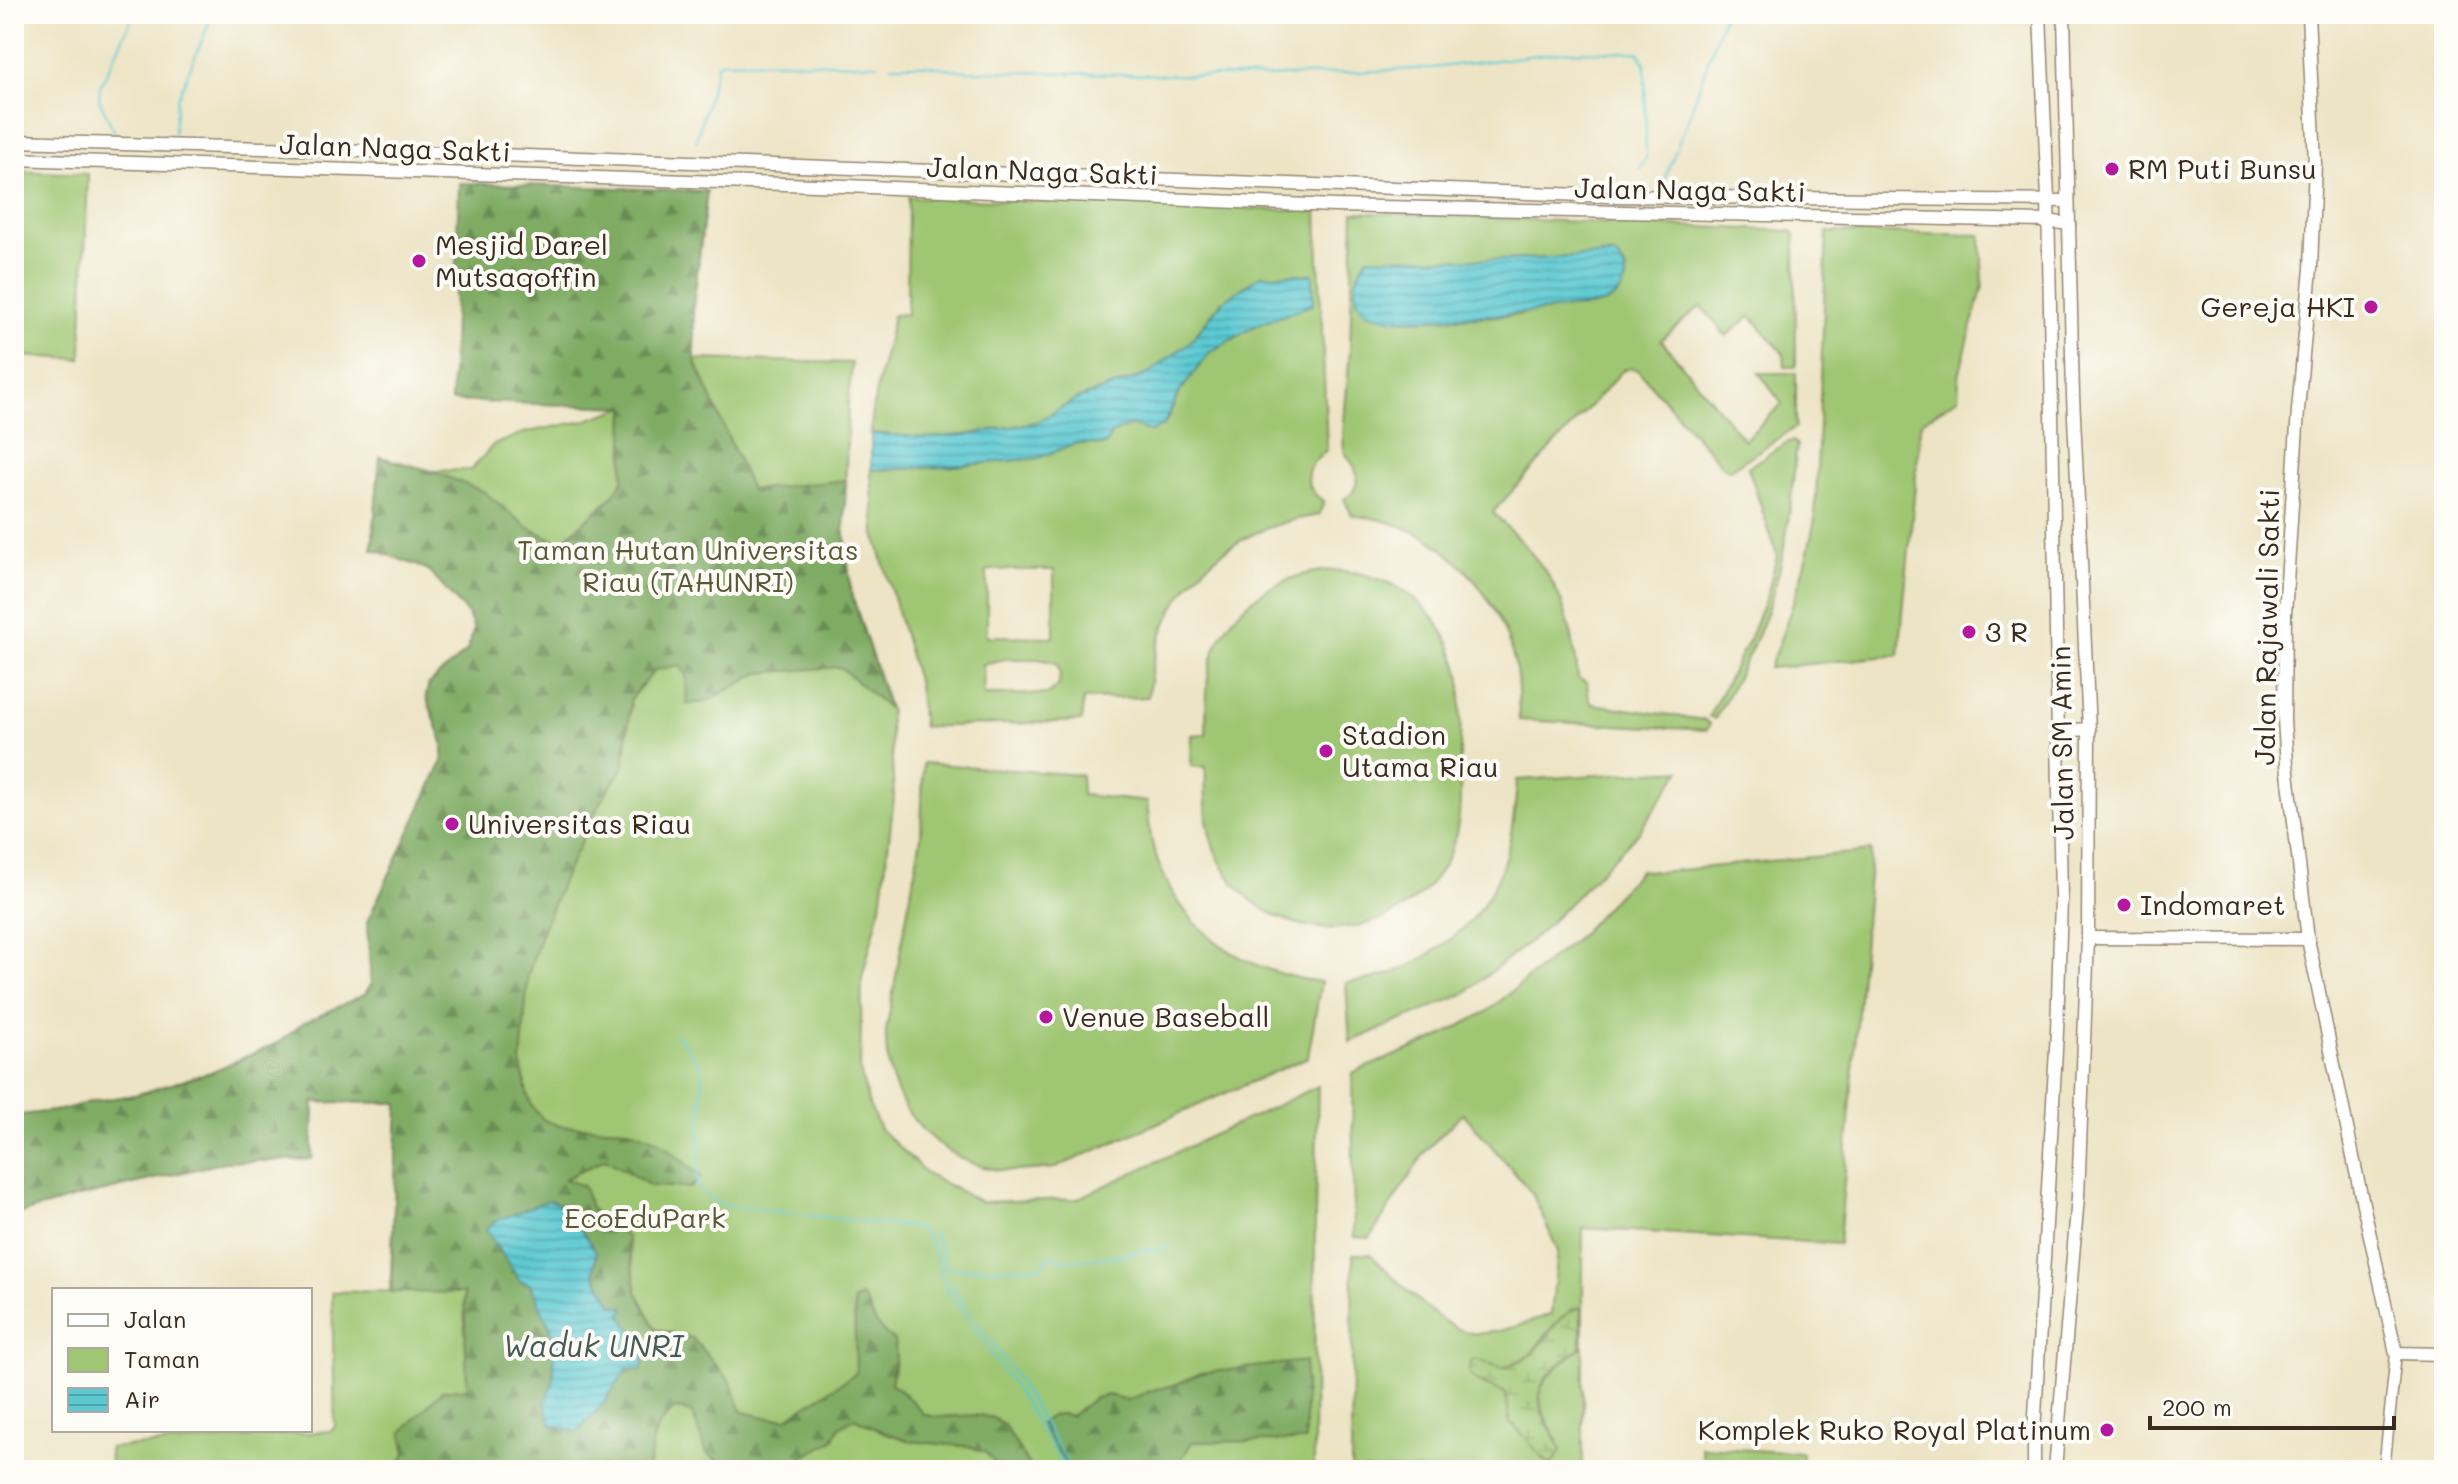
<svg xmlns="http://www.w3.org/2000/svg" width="2458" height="1484" viewBox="0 0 2458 1484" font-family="Mali,sans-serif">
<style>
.green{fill:#9fc672;stroke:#6d7848;stroke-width:2;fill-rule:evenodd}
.forest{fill:url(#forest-firs);stroke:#5d6a41;stroke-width:2;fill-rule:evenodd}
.wetland{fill:url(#wetland-marsh);stroke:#6d7848;stroke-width:2}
.water{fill:url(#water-rules);stroke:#4c7a78;stroke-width:2}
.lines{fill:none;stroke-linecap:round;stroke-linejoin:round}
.stream{stroke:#5cc9d2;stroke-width:2}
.minor-casing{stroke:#948772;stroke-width:13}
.major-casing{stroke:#948772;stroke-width:15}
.minor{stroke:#fff;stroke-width:10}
.major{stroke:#fff;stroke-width:12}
.poi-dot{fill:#b5179e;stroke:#fdfcf7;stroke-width:3}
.labels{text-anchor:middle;stroke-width:8;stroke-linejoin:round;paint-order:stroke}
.street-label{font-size:28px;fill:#3b2a1e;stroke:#fdfcf7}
.poi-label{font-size:28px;fill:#3b2a1e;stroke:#fdfcf7;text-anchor:start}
.park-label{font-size:28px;fill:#595937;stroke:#fdfcf7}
.water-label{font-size:30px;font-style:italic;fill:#455a54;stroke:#fdfcf7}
</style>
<defs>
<pattern id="forest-firs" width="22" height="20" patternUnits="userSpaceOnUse" patternTransform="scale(2)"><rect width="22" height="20" fill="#7fab64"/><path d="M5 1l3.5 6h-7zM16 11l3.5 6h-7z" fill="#698b52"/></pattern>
<pattern id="wetland-marsh" width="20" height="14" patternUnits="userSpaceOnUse" patternTransform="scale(2)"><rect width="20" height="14" fill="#9fc672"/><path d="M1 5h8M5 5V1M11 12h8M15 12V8" fill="none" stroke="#83a15d"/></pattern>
<pattern id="water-rules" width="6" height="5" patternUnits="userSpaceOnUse" patternTransform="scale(2)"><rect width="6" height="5" fill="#5cc9d2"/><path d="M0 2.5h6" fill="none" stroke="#4da3aa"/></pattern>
</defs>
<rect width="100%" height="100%" fill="#fdfcf7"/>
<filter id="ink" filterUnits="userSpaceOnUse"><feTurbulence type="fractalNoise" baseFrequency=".0125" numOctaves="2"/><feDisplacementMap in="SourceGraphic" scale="16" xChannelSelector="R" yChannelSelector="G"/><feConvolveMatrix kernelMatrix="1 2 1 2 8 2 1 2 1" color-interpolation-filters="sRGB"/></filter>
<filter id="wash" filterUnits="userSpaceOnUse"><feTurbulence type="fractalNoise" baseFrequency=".006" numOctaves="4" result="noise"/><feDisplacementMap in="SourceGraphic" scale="32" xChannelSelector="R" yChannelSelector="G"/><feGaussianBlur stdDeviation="1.8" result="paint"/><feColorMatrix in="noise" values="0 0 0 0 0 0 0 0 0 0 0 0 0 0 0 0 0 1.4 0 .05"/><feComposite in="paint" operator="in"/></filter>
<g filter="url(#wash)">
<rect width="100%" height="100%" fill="#ede4c5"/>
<g class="green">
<polygon points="14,171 88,174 81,359 14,356"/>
<polygon points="707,191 693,307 695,359 852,363 848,405 844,528 851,592 889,709 894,797 881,905 862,978 860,1071 869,1105 880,1129 928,1175 981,1202 1077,1199 1318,1086 1315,1214 1314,1470 111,1470 109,1448 330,1431 335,1427 332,1292 390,1291 399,1103 314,1102 312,1159 225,1162 79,1197 14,1215 14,1116 61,1110 94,1101 135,1095 211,1072 280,1042 302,1024 365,994 371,984 367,922 443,761 443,742 426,696 429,684 467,651 474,629 468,614 427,569 372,549 380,457 432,471 471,470 493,445 523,433 584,421 625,407"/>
<path d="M 908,197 L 1317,211 L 1327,449 C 1322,455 1316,459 1312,464 C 1302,478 1311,494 1324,501 L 1319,515 C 1217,530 1157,595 1148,697 L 1083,699 L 1082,721 L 923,727 L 918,684 L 875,534 L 871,470 L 945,467 L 1037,458 L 1076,443 L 1105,445 L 1111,434 L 1131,425 L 1151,431 L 1164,425 L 1179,393 L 1210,352 L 1257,325 L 1313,304 L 1222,301 L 1190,342 L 1146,375 L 1077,399 L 1037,422 L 966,435 L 924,438 L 871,433 C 872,393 886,355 893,315 L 907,314 ZM 987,570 L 1054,570 L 1054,637 L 987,636 ZM 1005,659 L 1039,659 L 1056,663 L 1060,671 L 1059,685 L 1048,694 L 984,695 L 983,664 Z"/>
<path d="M 1354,212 L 1792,231 L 1795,235 L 1796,367 L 1785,367 L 1784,354 L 1751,316 L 1726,336 L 1701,306 L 1661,340 L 1744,440 L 1782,404 L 1759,373 L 1796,373 L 1796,427 L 1729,470 L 1723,467 L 1638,370 L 1631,368 L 1623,370 L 1493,512 C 1512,533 1536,555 1551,580 C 1568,610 1575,644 1578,678 L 1587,683 L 1589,699 L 1592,704 L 1704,720 L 1710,724 L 1707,730 L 1519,720 C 1518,702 1519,682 1515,664 C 1500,600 1454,540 1388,522 C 1377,518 1364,517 1352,515 L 1344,499 L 1352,493 L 1356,485 L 1357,475 L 1354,466 L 1344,451 L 1343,435 L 1350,348 ZM 1614,255 L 1625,268 L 1626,281 L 1519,315 L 1411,320 L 1376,316 L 1507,260 Z"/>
<path d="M 1827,232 L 1981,235 L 1983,286 L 1959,374 L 1958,398 L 1921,422 L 1899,655 L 1769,668 C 1789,619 1805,571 1815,519 Z"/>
<path d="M 1793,441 L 1797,445 C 1791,495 1788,547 1772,596 C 1759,639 1736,679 1715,719 L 1709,716 L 1750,637 L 1768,592 L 1777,555 L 1748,467 L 1788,442 Z"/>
<path d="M 1332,570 C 1400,573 1446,612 1461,678 C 1461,707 1460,735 1460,763 C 1460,792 1462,820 1452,847 C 1415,946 1276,957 1223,867 C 1204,835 1205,802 1206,767 L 1191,766 L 1192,735 L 1206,734 C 1207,712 1205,688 1210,666 C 1224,608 1275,574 1332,570 Z"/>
<path d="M 923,763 L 1081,775 L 1082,795 L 1147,802 C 1149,817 1149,832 1153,846 C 1176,928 1239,971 1321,982 L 1308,1057 L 1055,1168 C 1040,1169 1025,1171 1011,1171 C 958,1169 909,1130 893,1081 C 887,1065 886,1048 886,1031 L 921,837 Z"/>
<path d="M 1681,770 L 1638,833 L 1540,933 L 1464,994 L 1350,1042 L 1346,983 C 1358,981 1370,980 1382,976 C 1403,971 1420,961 1437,949 C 1499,908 1513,851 1517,780 Z"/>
<path d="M 1871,851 L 1839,1244 L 1583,1228 L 1583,1470 L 1351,1470 L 1353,1254 L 1370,1254 C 1394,1276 1441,1330 1472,1333 C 1499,1335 1527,1322 1551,1314 L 1558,1251 L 1532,1193 L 1463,1113 L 1427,1149 L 1370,1238 L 1354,1237 L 1352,1073 L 1438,1038 L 1488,1011 L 1580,935 L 1640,870 L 1659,872 ZM 1571,1310 L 1581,1347 C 1540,1382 1525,1387 1558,1440 L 1544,1460 L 1531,1441 L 1510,1423 L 1506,1393 L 1478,1382 L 1475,1359 L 1503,1368 L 1529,1356 L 1555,1324 Z"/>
<polygon points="1701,1447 1802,1453 1801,1470 1705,1470"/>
</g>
<g class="forest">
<path d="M 459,183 L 707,191 L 693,307 L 695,360 L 751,490 L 846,480 L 844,528 L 851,592 L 889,709 L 840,667 L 759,673 L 706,702 L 687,704 L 686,676 L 680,665 L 655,670 L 631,698 L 624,767 L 603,797 L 563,879 L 540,937 L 528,976 L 521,1063 L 527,1093 L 533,1108 L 544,1120 L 560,1126 L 629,1129 L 659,1141 L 700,1176 L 691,1188 L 651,1186 L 605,1159 L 565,1179 L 583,1186 L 592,1210 L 627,1237 L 637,1292 L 656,1329 L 692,1338 L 731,1382 L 742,1412 L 769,1418 L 787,1418 L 856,1373 L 854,1301 L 861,1296 C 876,1312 869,1325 894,1340 L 896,1355 L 891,1383 L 913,1402 L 923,1414 L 936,1417 L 979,1415 L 993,1418 L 1004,1425 L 1032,1470 L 1001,1470 L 985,1452 L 971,1447 L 910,1441 L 881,1431 L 854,1418 L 840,1427 L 832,1441 L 787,1466 L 773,1470 L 721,1462 L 707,1454 L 692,1413 L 677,1409 C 651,1424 653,1443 648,1470 L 396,1470 L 406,1453 L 402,1432 L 442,1391 L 467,1388 L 464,1293 L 391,1292 L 398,1103 L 314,1102 L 312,1159 L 225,1162 L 79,1197 L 14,1215 L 14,1116 L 61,1110 L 94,1101 L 135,1095 L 211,1072 L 280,1042 L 302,1024 L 365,994 L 371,985 L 367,922 L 443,761 L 443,742 L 426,696 L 429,684 L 467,651 L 474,629 L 468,614 L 427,569 L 372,549 L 380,457 L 432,471 L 483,491 L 527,527 L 560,543 L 612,497 L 623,480 L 625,407 L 451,401 ZM 596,1251 L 594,1273 L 614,1306 L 645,1350 L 628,1368 L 602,1405 L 545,1405 L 554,1379 L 552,1331 L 530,1284 L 520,1281 L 507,1259 Z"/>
<path d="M 1305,1361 L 1305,1441 L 1192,1442 L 1176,1468 L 1150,1470 L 1070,1470 L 1040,1424 C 1051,1414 1058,1412 1071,1416 L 1094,1398 L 1108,1395 L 1127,1400 L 1156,1389 L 1172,1386 L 1201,1373 Z"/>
</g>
<path class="wetland" d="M 1581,1307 L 1581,1347 C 1556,1368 1529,1380 1544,1417 C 1549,1430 1558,1437 1561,1451 L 1551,1465 C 1535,1453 1528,1436 1510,1423 L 1506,1393 L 1478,1382 L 1470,1374 L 1471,1362 L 1475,1359 L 1503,1368 C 1511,1364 1521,1361 1528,1357 C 1549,1342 1553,1314 1581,1307 Z"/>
<g class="water">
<path d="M 1614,255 C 1633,270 1627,294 1605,303 C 1595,307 1579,307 1568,308 C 1527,314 1487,316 1445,318 C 1424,319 1399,322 1378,316 C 1347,308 1352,276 1368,257 L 1507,260 Z"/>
<polygon points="1313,274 1313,304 1257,325 1210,352 1179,393 1164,425 1151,432 1131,425 1111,434 1105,445 1076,443 1038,458 945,467 871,470 871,433 924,438 966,435 1037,422 1077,399 1146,375 1190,342 1222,302 1261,275"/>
<polygon points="549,1200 564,1206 596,1251 594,1273 613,1305 626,1308 621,1315 645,1350 642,1370 628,1368 602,1405 577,1432 552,1425 545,1405 554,1379 552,1331 530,1284 520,1281 486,1230 493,1222"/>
</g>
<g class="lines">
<g class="stream">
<polyline points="891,65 924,65 967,71 1267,77 1431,68 1570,51 1639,52 1645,63 1646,158 1640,169"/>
<polyline points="174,134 177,99 213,14"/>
<polyline points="116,135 99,99 100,87 134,14"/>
<path d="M 696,141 L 718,62 C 771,60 824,64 878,64"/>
<polyline points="1661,188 1691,111 1724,14"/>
<polyline points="675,1034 685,1044 700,1066 703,1081 697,1184 703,1194 722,1205 918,1228 927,1235 948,1292 1017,1391 1066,1470"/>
<polyline points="934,1233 947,1269 1041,1267 1053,1255 1062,1261 1124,1255 1143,1250 1159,1250 1171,1246"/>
<polyline points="952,1284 964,1305 1008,1364 1072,1470"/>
</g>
</g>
</g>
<g filter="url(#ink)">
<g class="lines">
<defs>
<polyline id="minor" points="2384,1470 2396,1353"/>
<g id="major">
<polyline points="2308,14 2315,163 2311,268 2298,410 2285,614 2284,720 2287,764 2308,939 2359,1186 2396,1353 2444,1354"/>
<polyline points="14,141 474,154 1611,196 2068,201"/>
<polyline points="14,159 846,186 1335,206 2047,221 2069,224"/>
<polyline points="2059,731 2089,729"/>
<polyline points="2088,938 2308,939"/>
<polyline points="2034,1470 2034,1433 2057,1032 2061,899 2048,200 2040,14"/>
<polyline points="2055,1470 2078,1197 2088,938 2089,729 2073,396 2064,14"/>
</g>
</defs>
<use href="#minor" class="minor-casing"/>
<use href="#major" class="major-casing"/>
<use href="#minor" class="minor"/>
<use href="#major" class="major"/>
</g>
</g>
<g class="poi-dot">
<circle cx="2112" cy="169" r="8"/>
<circle cx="419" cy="261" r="8"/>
<circle cx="2371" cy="307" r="8"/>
<circle cx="1969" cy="632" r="8"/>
<circle cx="1326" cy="751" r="8"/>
<circle cx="452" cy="824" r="8"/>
<circle cx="2124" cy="905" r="8"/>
<circle cx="1046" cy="1017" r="8"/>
<circle cx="2107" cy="1430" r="8"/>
</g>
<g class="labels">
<g class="street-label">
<text transform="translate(395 148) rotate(2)" y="10">Jalan Naga Sakti</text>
<text transform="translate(1042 171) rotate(2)" y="10">Jalan Naga Sakti</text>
<text transform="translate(1690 190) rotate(1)" y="10">Jalan Naga Sakti</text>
<text transform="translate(2267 627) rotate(-89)" y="10">Jalan Rajawali Sakti</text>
<text transform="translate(2062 743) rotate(-91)" y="10">Jalan SM Amin</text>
</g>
<g class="poi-label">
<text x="2128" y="179">RM Puti Bunsu</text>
<text x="435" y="255">Mesjid Darel<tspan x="435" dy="32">Mutsaqoffin</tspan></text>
<text x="2355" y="317" text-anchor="end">Gereja HKI</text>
<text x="1985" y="642">3 R</text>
<text x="1342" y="745">Stadion<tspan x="1342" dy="32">Utama Riau</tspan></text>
<text x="468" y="834">Universitas Riau</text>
<text x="2140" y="915">Indomaret</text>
<text x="1062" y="1027">Venue Baseball</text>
<text x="2091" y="1440" text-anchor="end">Komplek Ruko Royal Platinum</text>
</g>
<g class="park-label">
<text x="688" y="560">Taman Hutan Universitas<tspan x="688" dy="32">Riau (TAHUNRI)</tspan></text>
<text x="645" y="1228">EcoEduPark</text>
</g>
<g class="water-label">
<text x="593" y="1357">Waduk UNRI</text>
</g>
</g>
<rect width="2458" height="1484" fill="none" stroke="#fdfcf7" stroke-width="48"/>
<rect x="52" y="1288" width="260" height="144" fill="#fdfcf7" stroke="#afa8a0" stroke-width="2"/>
<rect x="68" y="1314" width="40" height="12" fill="#ffffff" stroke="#afa8a0" stroke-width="2"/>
<text x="124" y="1328" font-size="24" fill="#3b2a1e">Jalan</text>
<rect x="68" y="1348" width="40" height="24" fill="#9fc672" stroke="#afa8a0" stroke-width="2"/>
<text x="124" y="1368" font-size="24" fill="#3b2a1e">Taman</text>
<rect x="68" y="1388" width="40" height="24" fill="url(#water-rules)" stroke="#afa8a0" stroke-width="2"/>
<text x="124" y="1408" font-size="24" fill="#3b2a1e">Air</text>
<path d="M2150 1416v12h244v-12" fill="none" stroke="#3b2a1e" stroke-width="4"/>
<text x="2162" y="1416" font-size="24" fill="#3b2a1e" stroke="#fdfcf7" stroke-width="6" paint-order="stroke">200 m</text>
</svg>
